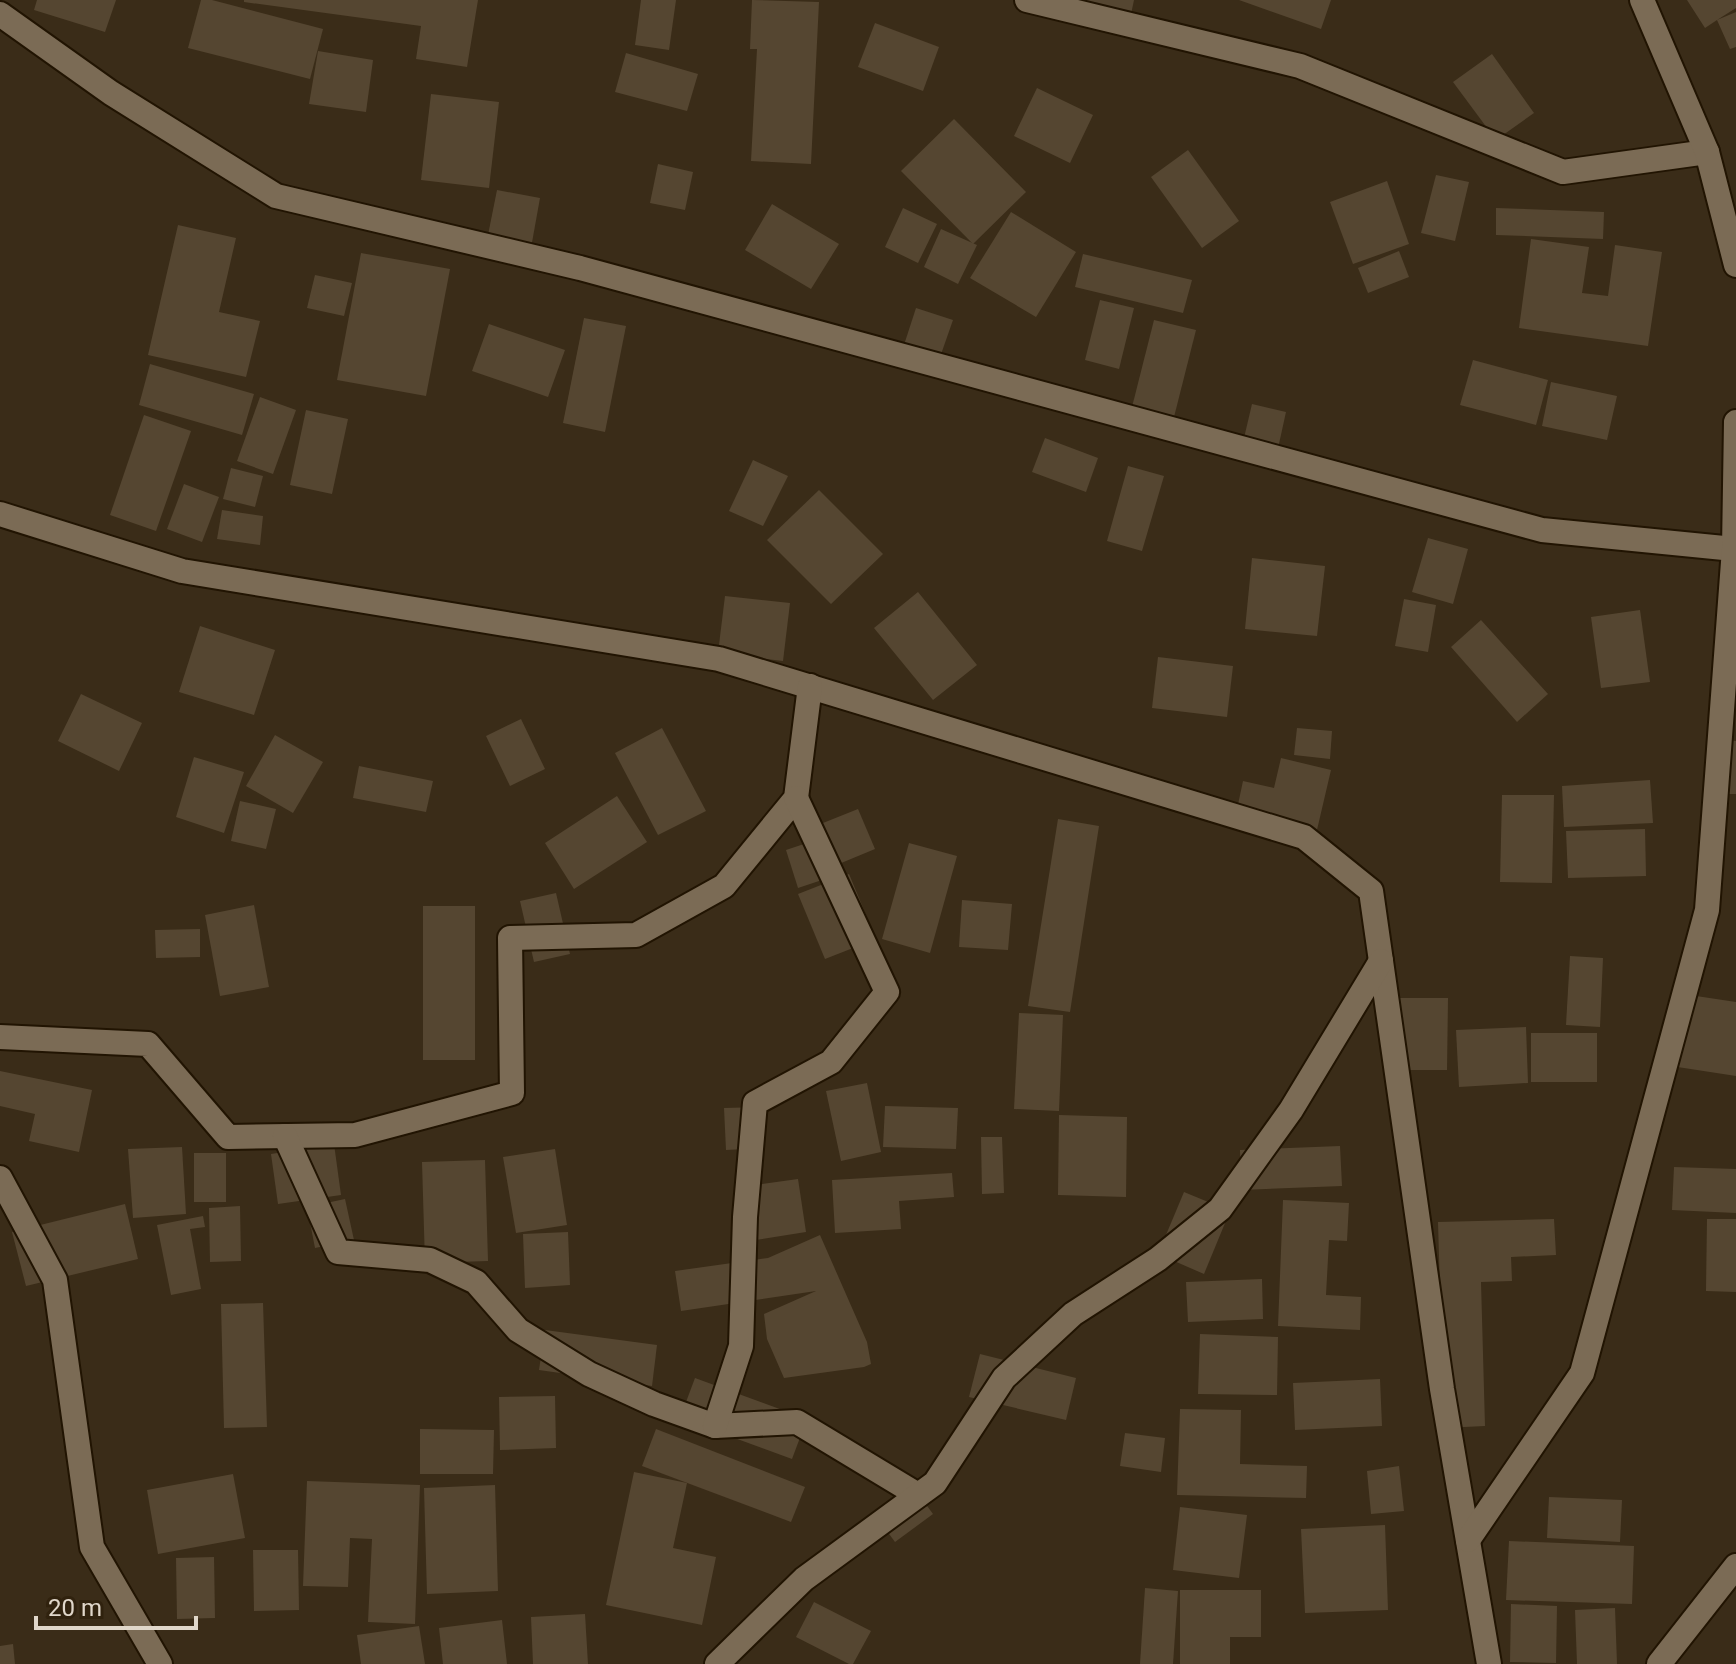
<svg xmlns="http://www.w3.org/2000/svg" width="1736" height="1664" viewBox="0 0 1736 1664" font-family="Roboto,sans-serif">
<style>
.building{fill:#554631}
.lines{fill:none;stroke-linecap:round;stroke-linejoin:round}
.minor-casing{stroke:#211402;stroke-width:28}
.minor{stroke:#7b6b55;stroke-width:24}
</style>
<rect width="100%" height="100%" fill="#3a2c18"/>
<g class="building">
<polygon points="37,0 116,0 105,32 34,10"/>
<polygon points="201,0 212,0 323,29 310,79 188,48"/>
<polygon points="244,0 478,0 467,67 416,59 421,26 244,2"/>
<polygon points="641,0 676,0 669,50 635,45"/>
<polygon points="752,0 819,2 811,164 751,161 757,49 750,49"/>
<polygon points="1084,0 1134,0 1130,19 1082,9"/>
<polygon points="1239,0 1331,0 1321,29"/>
<polygon points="1687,0 1736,0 1736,8 1717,20 1736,12 1736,47 1730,49 1717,20 1705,28"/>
<polygon points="875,23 939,47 923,91 858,67"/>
<polygon points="318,51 373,60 366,112 309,104"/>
<polygon points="626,53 698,74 687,111 615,92"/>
<polygon points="1492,54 1534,113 1496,140 1453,82"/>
<polygon points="1037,88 1093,115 1070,163 1014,136"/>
<polygon points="431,94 499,102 489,188 421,180"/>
<polygon points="954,119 1026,192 973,244 901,171"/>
<polygon points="1188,150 1239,221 1202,248 1151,177"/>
<polygon points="658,164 693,172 685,210 650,203"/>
<polygon points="1436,175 1469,182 1455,241 1421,233"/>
<polygon points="1387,181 1409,244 1353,264 1330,202"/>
<polygon points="497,190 540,198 531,248 487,240"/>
<polygon points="772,204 839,244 811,289 745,250"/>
<polygon points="903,208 937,224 918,263 885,247"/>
<polygon points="1496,208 1604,212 1603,239 1496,235"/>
<polygon points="1011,212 1076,252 1036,317 970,278"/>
<polygon points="178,225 236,238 219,312 260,321 246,377 148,355"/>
<polygon points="941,229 977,245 958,284 924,267"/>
<polygon points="1531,239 1589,247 1582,293 1608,296 1615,245 1662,252 1648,346 1519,328"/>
<polygon points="1399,251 1409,277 1368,293 1358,268"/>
<polygon points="361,253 450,269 426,396 337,380"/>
<polygon points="1083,254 1192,280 1183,313 1075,287"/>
<polygon points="315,275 352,283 344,316 307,308"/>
<polygon points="1100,300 1134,308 1119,369 1085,360"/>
<polygon points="916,308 953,320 939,360 903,348"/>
<polygon points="584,318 626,326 605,432 563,423"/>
<polygon points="1154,320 1196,330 1173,421 1131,411"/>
<polygon points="489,324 565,350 548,397 472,371"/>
<polygon points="1473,360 1548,380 1536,425 1460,405"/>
<polygon points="150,364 254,394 242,435 139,405"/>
<polygon points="1551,382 1617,396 1607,440 1542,426"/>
<polygon points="260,397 296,410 273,474 237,461"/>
<polygon points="1252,404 1286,412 1275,462 1240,455"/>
<polygon points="306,410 348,419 332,494 290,485"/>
<polygon points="144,415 191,431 156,531 110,515"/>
<polygon points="1045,438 1098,458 1086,492 1032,472"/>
<polygon points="753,460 788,476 763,526 729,511"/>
<polygon points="1128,466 1164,476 1142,551 1107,541"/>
<polygon points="231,468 263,476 255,507 223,499"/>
<polygon points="184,484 219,497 202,542 167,529"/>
<polygon points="819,490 883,554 831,604 767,540"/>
<polygon points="222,510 263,516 260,545 217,539"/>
<polygon points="1428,538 1468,549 1453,604 1412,592"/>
<polygon points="1252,558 1325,566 1317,636 1245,629"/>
<polygon points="918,592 977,665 933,700 874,628"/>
<polygon points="725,596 790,603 783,661 718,653"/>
<polygon points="1404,599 1436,605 1428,652 1395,646"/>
<polygon points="1640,610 1650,682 1601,688 1591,617"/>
<polygon points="1481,620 1548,694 1517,722 1451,647"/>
<polygon points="200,626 275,650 254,715 179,692"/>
<polygon points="1158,657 1233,666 1227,717 1152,708"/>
<polygon points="81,694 142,723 119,771 58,741"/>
<polygon points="521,719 545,769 510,786 486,736"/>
<polygon points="662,728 706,811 658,835 615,753"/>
<polygon points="1297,728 1332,731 1330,759 1294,755"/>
<polygon points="275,735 323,762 293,813 246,786"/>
<polygon points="1728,740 1736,741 1736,794 1726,794"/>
<polygon points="194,757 244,772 224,833 176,817"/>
<polygon points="1281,758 1331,770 1313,847 1233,828 1243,781 1274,788"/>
<polygon points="359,766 433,781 426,812 353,798"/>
<polygon points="1650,780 1653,823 1564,827 1562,786"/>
<polygon points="1502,795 1554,795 1552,883 1500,882"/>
<polygon points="617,796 647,842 574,889 545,843"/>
<polygon points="240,801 276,809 266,849 231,841"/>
<polygon points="858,809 875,849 834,866 818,825"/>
<polygon points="1058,819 1099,826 1070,1012 1028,1006"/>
<polygon points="1645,829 1646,876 1568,878 1566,831"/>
<polygon points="819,839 831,877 798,888 786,850"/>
<polygon points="909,843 957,856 930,953 882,939"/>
<polygon points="849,874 876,939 825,959 798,894"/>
<polygon points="556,893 570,954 534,962 520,901"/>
<polygon points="962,900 1012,904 1008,950 959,947"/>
<polygon points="254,905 269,987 220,996 205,915"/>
<rect x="423" y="906" width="52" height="154"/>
<polygon points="200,929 200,957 156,958 155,930"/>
<polygon points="1570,956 1603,958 1600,1027 1566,1025"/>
<polygon points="1683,994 1736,1002 1736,1076 1671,1066"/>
<polygon points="1398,998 1448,998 1447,1070 1398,1070"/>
<polygon points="1019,1013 1063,1015 1059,1111 1014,1109"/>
<polygon points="1526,1027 1528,1083 1459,1087 1456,1030"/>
<rect x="1531" y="1033" width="66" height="49"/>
<polygon points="0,1071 92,1090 79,1152 29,1141 35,1114 0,1106"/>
<polygon points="867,1083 881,1152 841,1161 826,1091"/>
<polygon points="885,1106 958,1108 956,1149 883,1147"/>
<polygon points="762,1107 764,1148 726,1150 724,1108"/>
<polygon points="1059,1115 1127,1117 1126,1197 1058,1195"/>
<polygon points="981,1137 1002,1137 1004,1193 982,1194"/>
<polygon points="334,1144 341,1195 278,1204 271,1154"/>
<polygon points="1340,1146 1342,1186 1241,1190 1240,1150"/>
<polygon points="182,1147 186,1214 133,1218 128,1149"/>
<polygon points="555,1149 567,1225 516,1233 503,1157"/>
<rect x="194" y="1153" width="32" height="49"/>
<polygon points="485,1160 488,1261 425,1263 422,1162"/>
<polygon points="1674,1167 1736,1169 1736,1213 1672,1210"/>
<polygon points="952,1173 954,1197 899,1201 901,1229 835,1233 832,1180"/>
<polygon points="798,1179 806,1232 749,1241 741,1187"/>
<polygon points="1184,1192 1230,1211 1204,1274 1158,1254"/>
<polygon points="345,1199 354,1240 315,1248 307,1207"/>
<polygon points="1283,1200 1349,1203 1347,1241 1329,1240 1326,1295 1361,1297 1360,1330 1278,1326"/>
<polygon points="125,1204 138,1259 26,1286 12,1232"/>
<polygon points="240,1206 241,1261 210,1262 209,1208"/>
<polygon points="203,1216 205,1227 190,1229 201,1289 171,1295 157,1225"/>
<polygon points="1554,1219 1556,1255 1511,1257 1512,1281 1481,1282 1485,1426 1444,1428 1438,1222"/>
<polygon points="1707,1219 1736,1219 1736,1292 1706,1291"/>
<polygon points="568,1232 570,1285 525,1288 523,1234"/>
<polygon points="820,1235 867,1342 871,1364 864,1367 784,1378 767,1339 764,1314 816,1291 681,1311 675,1271 768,1258"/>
<polygon points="1262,1279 1263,1319 1188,1322 1186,1282"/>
<polygon points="263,1303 267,1427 224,1428 221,1304"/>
<polygon points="545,1330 657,1345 652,1386 539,1370"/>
<polygon points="1200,1334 1278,1337 1277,1395 1198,1394"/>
<polygon points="980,1354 1076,1378 1066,1420 969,1397"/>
<polygon points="695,1378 807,1419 792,1459 680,1418"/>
<polygon points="1380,1379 1382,1426 1295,1430 1293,1383"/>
<polygon points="555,1396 556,1448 500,1450 499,1397"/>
<polygon points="1180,1409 1241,1410 1240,1464 1307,1466 1306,1498 1177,1495"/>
<polygon points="420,1429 494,1430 493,1474 420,1474"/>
<polygon points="656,1429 805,1487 791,1522 642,1466"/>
<polygon points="1125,1433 1165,1438 1161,1472 1120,1466"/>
<polygon points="1399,1466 1404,1511 1371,1514 1367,1471"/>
<polygon points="634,1472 687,1483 673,1548 716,1557 702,1625 606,1605"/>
<polygon points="233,1474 245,1538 158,1554 147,1490"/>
<polygon points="307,1481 420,1485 415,1624 368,1622 372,1539 350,1538 348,1587 303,1586"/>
<polygon points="911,1484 933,1514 895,1542 873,1512"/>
<polygon points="495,1485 498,1591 427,1594 424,1488"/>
<polygon points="1549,1497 1622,1500 1620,1542 1547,1538"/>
<polygon points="1180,1507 1247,1515 1239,1578 1173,1570"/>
<polygon points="1385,1525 1388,1610 1305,1613 1301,1529"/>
<polygon points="1509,1541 1634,1546 1632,1604 1506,1600"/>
<polygon points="253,1550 298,1550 299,1610 254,1611"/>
<polygon points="214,1557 215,1618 177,1619 176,1558"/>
<polygon points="1145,1588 1178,1591 1173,1664 1140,1664"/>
<polygon points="1180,1590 1261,1590 1261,1637 1230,1637 1230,1664 1180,1664"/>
<polygon points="814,1602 871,1631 853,1664 849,1664 796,1637"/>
<polygon points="1511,1604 1557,1606 1556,1663 1510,1662"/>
<polygon points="1615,1608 1617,1664 1577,1664 1575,1610"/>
<polygon points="585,1614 588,1664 533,1664 531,1617"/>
<polygon points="502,1620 507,1664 443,1664 439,1628"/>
<polygon points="419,1626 425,1664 361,1664 357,1635"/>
<polygon points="13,1644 15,1664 0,1664 0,1646"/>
</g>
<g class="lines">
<defs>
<g id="minor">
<polyline points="1027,0 1300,66 1563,172 1707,152"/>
<polyline points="1642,0 1707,152 1736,265"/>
<polyline points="0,14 111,93 276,196 580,268 1542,530 1734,549"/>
<polyline points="0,514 182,571 719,659 1304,837 1371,891 1442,1389 1489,1664"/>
<polyline points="0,1037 148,1044 228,1137 355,1135 512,1093 510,938 636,935 724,886 796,798 810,686"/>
<polyline points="285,1136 338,1252 430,1260 476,1282 518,1330 589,1374 654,1404 715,1426 797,1422 918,1495"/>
<polyline points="0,1178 55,1280 92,1547 160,1664"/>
<polyline points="715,1426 741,1346 745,1217 755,1103 831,1062 887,992 796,798"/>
<polyline points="1468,1540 1582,1373 1707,910 1734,549 1736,422"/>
<polyline points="717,1664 804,1579 935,1483 1004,1378 1073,1314 1158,1259 1220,1209 1291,1110 1381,961"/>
<polyline points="1659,1664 1736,1566"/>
</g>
</defs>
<use href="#minor" class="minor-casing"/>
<use href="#minor" class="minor"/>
</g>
<path d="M36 1616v12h160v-12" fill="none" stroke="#e0d7ca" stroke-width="4"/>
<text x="48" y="1616" font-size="24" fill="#e0d7ca" stroke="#30220e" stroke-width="6" paint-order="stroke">20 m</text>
</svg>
